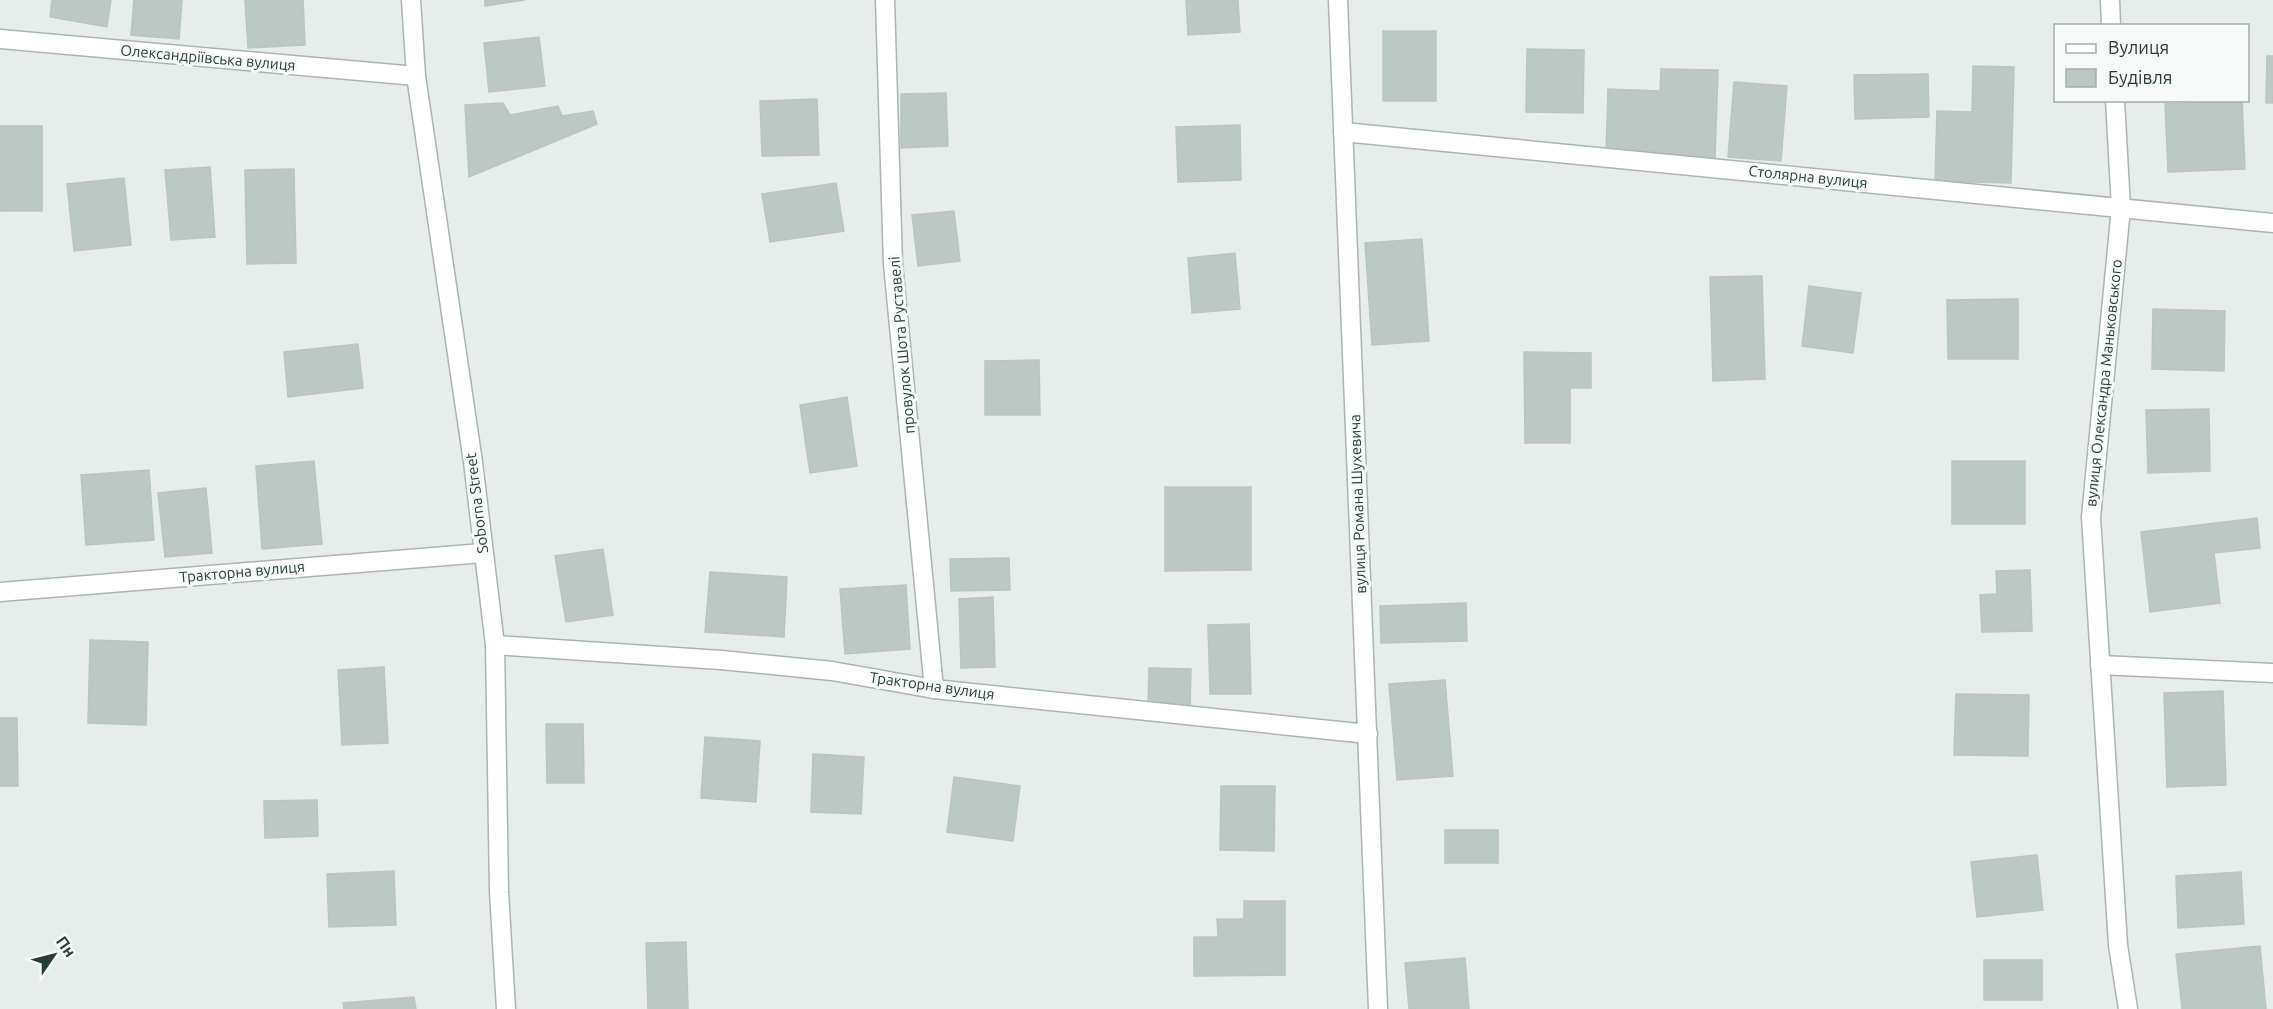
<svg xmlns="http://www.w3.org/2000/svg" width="2273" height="1009" viewBox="0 0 2273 1009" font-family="Ubuntu,sans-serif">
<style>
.building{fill:#bbc8c3;stroke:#b9c6c0;stroke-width:1.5}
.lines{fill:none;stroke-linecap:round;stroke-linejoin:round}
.minor-casing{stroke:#a9b5b1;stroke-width:21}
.minor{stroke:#fff;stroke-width:18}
.labels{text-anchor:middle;stroke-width:6;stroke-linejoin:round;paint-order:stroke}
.street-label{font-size:15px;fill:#273d37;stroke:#f6faf8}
</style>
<rect width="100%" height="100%" fill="#e6edea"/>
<g class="building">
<polygon points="52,0 111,0 107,27 50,17"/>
<polygon points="134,0 182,0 179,39 131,35"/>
<polygon points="245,0 303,0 305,45 248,48"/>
<polygon points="485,0 525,0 485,6"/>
<polygon points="1186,0 1238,0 1240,32 1188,35"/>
<rect x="1383" y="31" width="53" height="70"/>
<polygon points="539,37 545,86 489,92 484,43"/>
<polygon points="1527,49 1584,50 1583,113 1526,112"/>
<polygon points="2267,56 2273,56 2273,103 2266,103"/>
<polygon points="1973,66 2014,67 2011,183 1935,181 1937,111 1972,112"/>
<polygon points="1661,69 1718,70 1715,158 1606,155 1608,89 1660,91"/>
<polygon points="1928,74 1929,117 1855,119 1854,75"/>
<polygon points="1734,82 1787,86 1781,161 1728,157"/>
<polygon points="946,93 948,146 901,148 901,94"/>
<polygon points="817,99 819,155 762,156 760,101"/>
<polygon points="2200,100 2242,100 2245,169 2168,172 2165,104 2201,103"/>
<polygon points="503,103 510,115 558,106 562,116 593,111 597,124 469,177 465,105"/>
<polygon points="1240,125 1241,180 1178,182 1176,127"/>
<rect x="0" y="126" width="42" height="85"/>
<polygon points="210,167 215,237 171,240 165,170"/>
<polygon points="294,169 296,263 247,264 245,170"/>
<polygon points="124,178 131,245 74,251 67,184"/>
<polygon points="836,183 844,231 770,242 762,194"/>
<polygon points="954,211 960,261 918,266 912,215"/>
<polygon points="1422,239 1429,341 1372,345 1365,243"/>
<polygon points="1235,253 1240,309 1192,313 1188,258"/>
<polygon points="1762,276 1765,379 1713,381 1710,277"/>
<polygon points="1809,286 1861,293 1853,353 1802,346"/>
<polygon points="2018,299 2018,359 1948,359 1947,300"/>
<polygon points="2153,309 2225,311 2224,371 2152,369"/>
<polygon points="358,344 363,388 288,397 284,352"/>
<polygon points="1524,352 1591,353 1591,388 1570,388 1570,443 1525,443"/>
<polygon points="1039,360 1040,415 985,415 985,361"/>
<polygon points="847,397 857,466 810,473 800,405"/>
<polygon points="2209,409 2210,471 2148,473 2146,410"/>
<polygon points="314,461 322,544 262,549 256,466"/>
<rect x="1952" y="461" width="73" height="63"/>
<polygon points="149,470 154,540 86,545 81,475"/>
<polygon points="1165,487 1251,487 1251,570 1165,571"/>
<polygon points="206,488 212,553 165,557 158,493"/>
<polygon points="2257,518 2260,548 2214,553 2220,603 2150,612 2141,532"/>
<polygon points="603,549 613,615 566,622 555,556"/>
<polygon points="1009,558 1010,590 951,591 950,559"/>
<polygon points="2030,570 2032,631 1982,632 1980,595 1997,594 1996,571"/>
<polygon points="710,572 787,577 784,637 705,632"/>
<polygon points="906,585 910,649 845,654 840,589"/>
<polygon points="993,597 995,667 961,668 959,599"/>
<polygon points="1466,603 1467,641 1381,643 1380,606"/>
<polygon points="1249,624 1251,694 1210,694 1208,625"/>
<polygon points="90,640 148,642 146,725 88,723"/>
<polygon points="384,667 388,743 342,745 338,670"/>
<polygon points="1149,668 1191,669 1190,709 1148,708"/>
<polygon points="1445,680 1453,776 1397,780 1389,684"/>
<polygon points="2223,691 2226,785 2167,787 2164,693"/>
<polygon points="1956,694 2029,695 2028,756 1954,755"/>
<polygon points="0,718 17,718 18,786 0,786"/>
<polygon points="546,724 583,724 584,783 547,783"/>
<polygon points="705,737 760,741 756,802 701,798"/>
<polygon points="813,754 864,757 861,814 811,812"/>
<polygon points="954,777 1020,786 1013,841 947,832"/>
<polygon points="1221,786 1275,786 1274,851 1220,850"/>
<polygon points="317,800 318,836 265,838 264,801"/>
<rect x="1445" y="830" width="53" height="33"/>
<polygon points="2037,855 2043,910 1977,917 1971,862"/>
<polygon points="394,871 396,925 329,927 327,874"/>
<polygon points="2241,872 2244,924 2178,928 2176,876"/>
<polygon points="1244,901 1285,901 1285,975 1194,976 1194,937 1218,937 1217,919 1244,919"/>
<polygon points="686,942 688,1009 648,1009 646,943"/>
<polygon points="2260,946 2266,1009 2182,1009 2176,954"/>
<polygon points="1465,958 1469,1009 1409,1009 1405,963"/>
<rect x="1984" y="960" width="58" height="40"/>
<polygon points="414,997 416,1009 344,1009 343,1003"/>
</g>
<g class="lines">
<defs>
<g id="minor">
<polyline points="411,0 416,76 473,462 495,645 499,892 506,1009"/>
<polyline points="885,0 893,264 934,689"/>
<polyline points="1338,0 1378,1009"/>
<polyline points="2110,0 2111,26"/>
<polyline points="0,39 416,76"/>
<polyline points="2115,100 2121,208 2091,517 2118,945 2128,1009"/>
<polyline points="1343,132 2273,223"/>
<polyline points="0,592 483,553"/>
<polyline points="495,645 721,660 832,671 934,689 1368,734"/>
<polyline points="2100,665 2273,673"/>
</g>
</defs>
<use href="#minor" class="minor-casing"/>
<use href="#minor" class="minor"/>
</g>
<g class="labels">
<g class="street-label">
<text transform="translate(208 58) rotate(5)" y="5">Олександріївська вулиця</text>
<text transform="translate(1808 177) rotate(6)" y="5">Столярна вулиця</text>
<text transform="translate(902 345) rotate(-95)" y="5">провулок Шота Руставелі</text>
<text transform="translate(2104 383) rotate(-84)" y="5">вулиця Олександра Маньковського</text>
<text transform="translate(477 503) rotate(-97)" y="5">Soborna Street</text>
<text transform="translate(1358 504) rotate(-92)" y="5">вулиця Романа Шухевича</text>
<text transform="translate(242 572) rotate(-5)" y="5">Тракторна вулиця</text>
<text transform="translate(932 686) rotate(8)" y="5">Тракторна вулиця</text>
</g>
</g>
<rect x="2054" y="24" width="195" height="78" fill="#f6faf8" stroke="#a3aeab" stroke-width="1.5"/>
<rect x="2066" y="44" width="30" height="9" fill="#ffffff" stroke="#a3aeab" stroke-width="1.5"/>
<text x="2108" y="54" font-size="18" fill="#273d37">Вулиця</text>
<rect x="2066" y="69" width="30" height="18" fill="#bbc8c3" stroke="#a3aeab" stroke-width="1.5"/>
<text x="2108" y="84" font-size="18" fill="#273d37">Будівля</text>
<g transform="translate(54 955) rotate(55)" stroke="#f6faf8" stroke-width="4.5" paint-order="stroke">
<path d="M0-4.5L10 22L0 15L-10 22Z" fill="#273d37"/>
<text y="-9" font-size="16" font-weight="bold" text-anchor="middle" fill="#273d37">Пн</text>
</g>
</svg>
